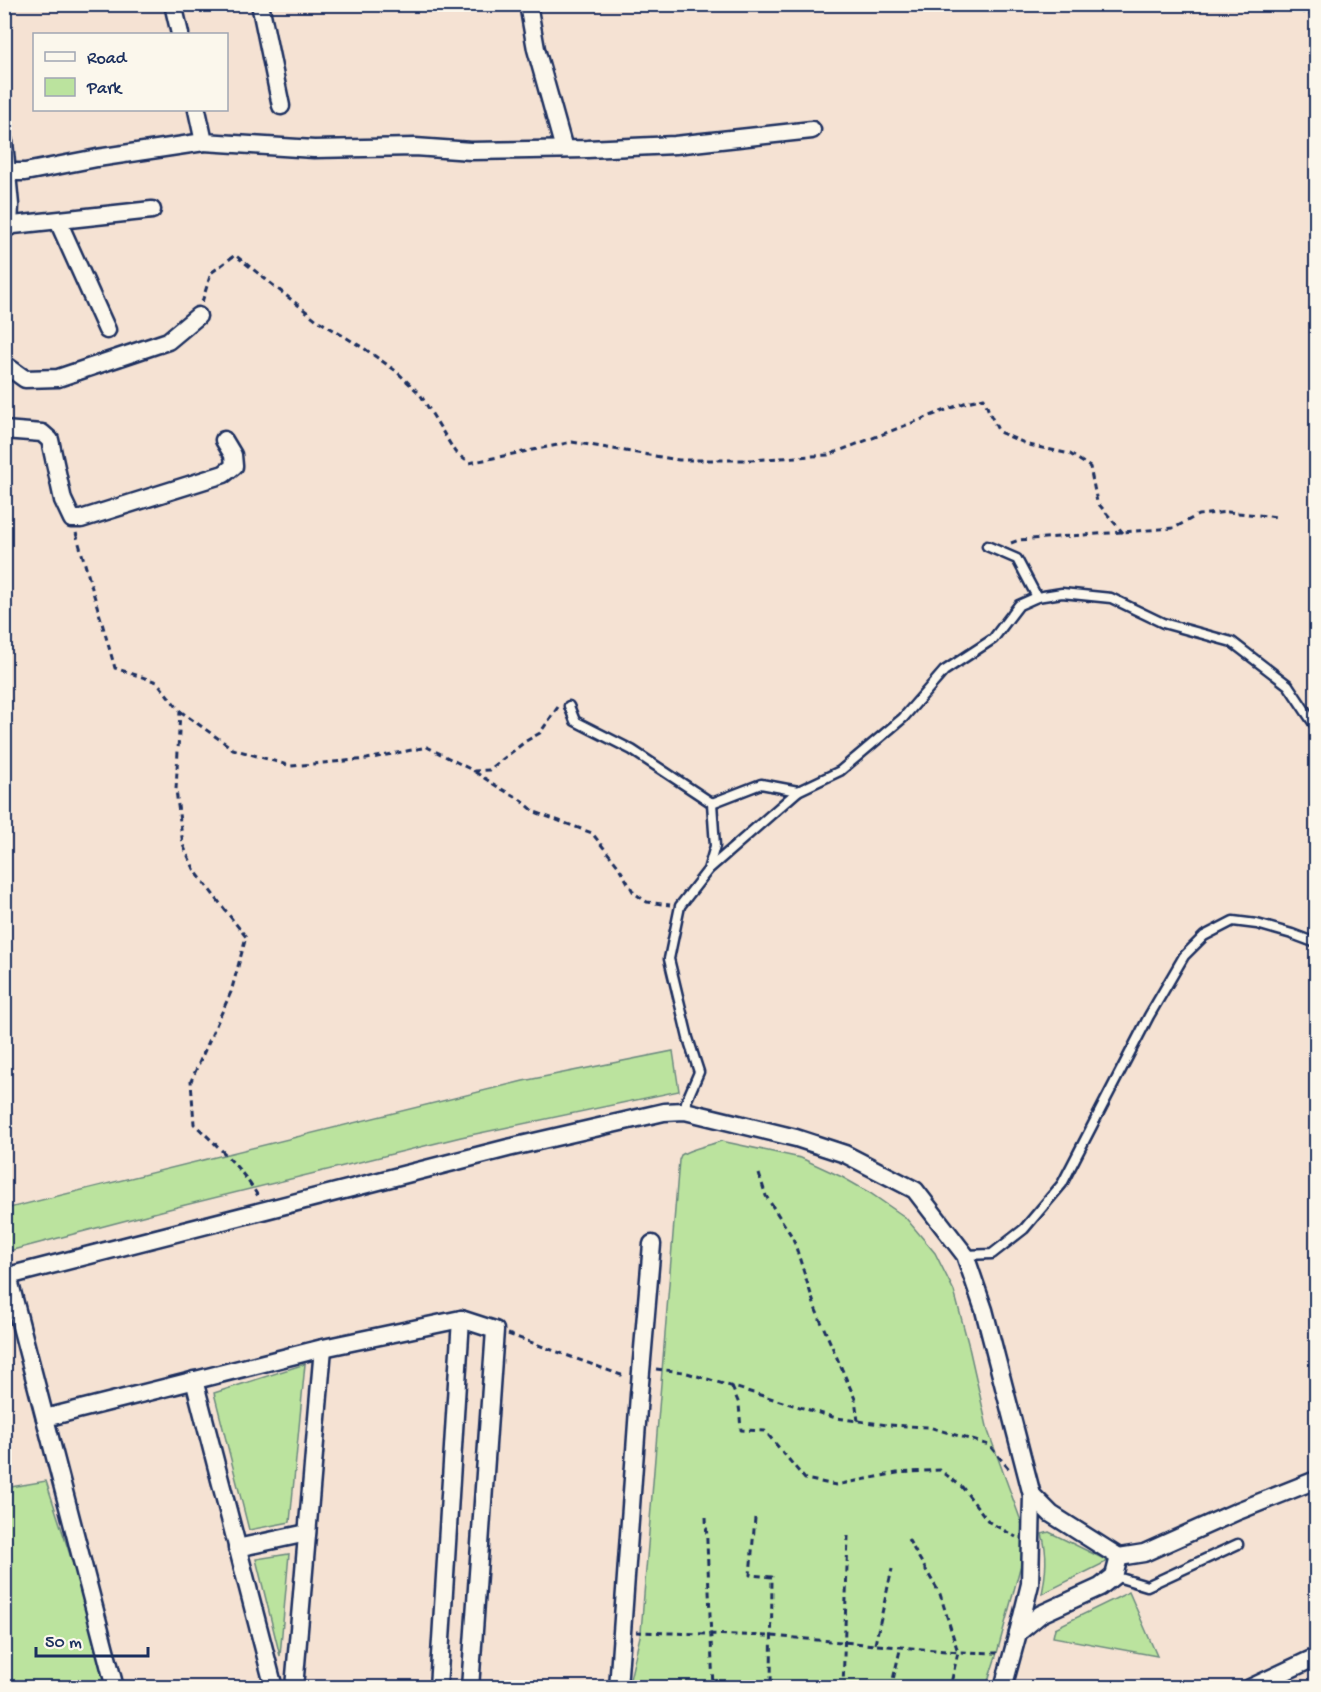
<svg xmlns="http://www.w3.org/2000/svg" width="1321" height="1692" viewBox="0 0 1321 1692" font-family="'Gochi Hand',sans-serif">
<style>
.green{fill:#bbe39e;stroke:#6b897e;stroke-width:1.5}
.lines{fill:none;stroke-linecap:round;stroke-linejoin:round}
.service-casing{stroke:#1b2f5e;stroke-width:13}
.minor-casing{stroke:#1b2f5e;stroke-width:21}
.path{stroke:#1b2f5e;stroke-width:3;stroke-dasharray:6 4.5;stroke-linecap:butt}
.service{stroke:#fbf7ec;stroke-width:8}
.minor{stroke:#fbf7ec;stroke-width:16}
</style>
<rect width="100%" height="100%" fill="#f5e2d3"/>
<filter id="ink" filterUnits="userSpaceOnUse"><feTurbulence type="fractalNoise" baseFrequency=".0167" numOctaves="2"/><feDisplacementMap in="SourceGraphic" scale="12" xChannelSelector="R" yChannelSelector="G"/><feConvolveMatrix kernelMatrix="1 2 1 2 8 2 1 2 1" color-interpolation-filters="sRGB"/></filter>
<g filter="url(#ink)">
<g class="green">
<polygon points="673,1051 679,1091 461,1137 169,1209 5,1252 5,1209 523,1081"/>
<path d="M 721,1141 L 801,1158 L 842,1177 L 870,1193 L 905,1217 L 935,1253 L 954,1291 L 968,1343 L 988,1431 L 1021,1521 L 1026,1546 L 997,1653 L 986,1687 L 628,1688 L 641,1632 L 679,1160 L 681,1155 C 692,1148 708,1146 721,1141 Z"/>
<polygon points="305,1364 290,1522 249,1530 214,1393"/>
<polygon points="46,1481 113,1687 17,1688 5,1684 5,1488"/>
<path d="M 1049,1532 L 1108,1561 L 1042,1594 C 1046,1573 1048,1554 1042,1534 Z"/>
<polygon points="289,1554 280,1656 256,1559"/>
<polygon points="1129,1592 1157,1656 1053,1637 1055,1628"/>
</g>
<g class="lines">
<defs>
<g id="service">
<polyline points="987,546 1017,559 1037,597"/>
<polyline points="569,706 575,721 632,750 712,803 761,784 798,791 840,771 903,718 944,671 993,639 1019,605 1037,597 1062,593 1111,598 1163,623 1232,642 1288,685 1316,727"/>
<polyline points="710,868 798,791"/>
<polyline points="685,1111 686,1102 699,1072 688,1038 669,959 680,906 708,870 715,846 712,803"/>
<polyline points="965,1255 992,1254 1024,1229 1062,1184 1149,1016 1184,956 1204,936 1233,921 1257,924 1292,934 1316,943"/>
<polyline points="1114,1576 1147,1586 1238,1544"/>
</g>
<g id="minor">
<polyline points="173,4 180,34"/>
<polyline points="260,4 281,106"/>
<polyline points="528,4 536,49 564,149"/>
<polyline points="197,110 204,142 314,149 415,147 471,151 587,149 675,145 812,130"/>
<polyline points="4,142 10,205 9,227"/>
<polyline points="7,172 25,172 97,158 204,142"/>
<polyline points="58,221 107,330"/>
<polyline points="4,226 152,210"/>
<polyline points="4,364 25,379 58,378 168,341 198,316"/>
<polyline points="4,430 42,433 50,440 63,500 72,519 81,519 224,474 234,466 233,455 224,440"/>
<polyline points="8,1276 115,1688"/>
<polyline points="4,1277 508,1148 664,1112 685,1111 796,1138 845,1154 915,1190 965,1255 984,1310 1032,1495 1030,1584 1018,1633"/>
<polyline points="194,1380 274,1688"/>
<polyline points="45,1418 323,1348 461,1319 495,1330 470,1688"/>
<polyline points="1032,1495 1051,1514 1119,1557"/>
<polyline points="237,1548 307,1533"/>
<polyline points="294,1688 323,1348"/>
<polyline points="438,1688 461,1319"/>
<polyline points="618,1688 639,1395 652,1244"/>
<polyline points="1003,1688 1018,1633 1041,1614 1100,1587 1114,1576 1119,1557 1144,1553 1238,1511 1316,1480"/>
<polyline points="1250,1688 1316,1657"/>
</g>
</defs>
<use href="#service" class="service-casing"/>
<use href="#minor" class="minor-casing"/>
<g class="path">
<polyline points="1279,4 1316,16"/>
<polyline points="202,302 211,273 235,255 317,320 365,349 396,371 420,394 455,452 469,463 572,442 679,460 750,460 828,455 967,402 984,398 989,412 999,432 1029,445 1070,454 1090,467 1097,502 1123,533"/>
<path d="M 76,533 L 115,668 L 157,682 L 180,711 L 176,790 L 183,845 L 195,871 L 246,937 L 231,992 L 191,1081 L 194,1124 C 218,1146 241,1168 258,1196"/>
<polyline points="1011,543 1019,540 1174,528 1198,515 1228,512 1278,517"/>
<polyline points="180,711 233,749 291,766 367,759 427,747 474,771 489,770 526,741 540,733 558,707"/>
<polyline points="475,772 498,787 521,800 535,812 592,833 618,866 634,893 647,902 670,905"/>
<polyline points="759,1174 766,1196 793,1238 816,1310 855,1399 858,1421"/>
<polyline points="508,1334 621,1375 626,1373"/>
<polyline points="656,1369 684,1372 836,1418 888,1425 929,1427 989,1445 1009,1469"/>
<polyline points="732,1387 739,1404 741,1430 765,1431 805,1479 836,1485 897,1473 940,1470 962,1487 989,1522 1016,1537"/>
<polyline points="706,1517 713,1688"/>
<polyline points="755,1518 750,1575 772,1577 771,1688"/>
<polyline points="908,1539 940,1594 958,1652 950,1688"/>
<polyline points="636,1632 772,1636 958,1652 997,1653"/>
<polyline points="875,1644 892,1569"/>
<polyline points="843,1688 848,1536"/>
<polyline points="891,1688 901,1646"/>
</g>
<use href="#service" class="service"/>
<use href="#minor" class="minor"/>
</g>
</g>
<rect width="1321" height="1692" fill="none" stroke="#fbf7ec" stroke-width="24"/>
<rect x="12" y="12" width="1297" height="1668" fill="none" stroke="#1b2f5e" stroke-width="2" filter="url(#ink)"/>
<rect x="33" y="33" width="195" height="78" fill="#fbf7ec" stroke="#a1a7b3" stroke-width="1.5"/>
<rect x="45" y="52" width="30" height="9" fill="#fbf7ec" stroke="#a1a7b3" stroke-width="1.5"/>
<text x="87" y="63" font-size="18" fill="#1b2f5e">Road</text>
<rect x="45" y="78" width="30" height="18" fill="#bbe39e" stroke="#a1a7b3" stroke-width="1.5"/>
<text x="87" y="93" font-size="18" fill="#1b2f5e">Park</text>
<path d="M36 1647v9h112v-9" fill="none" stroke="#1b2f5e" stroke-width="3"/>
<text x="45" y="1647" font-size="18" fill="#1b2f5e" stroke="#fbf7ec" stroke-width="4.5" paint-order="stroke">50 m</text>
</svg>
